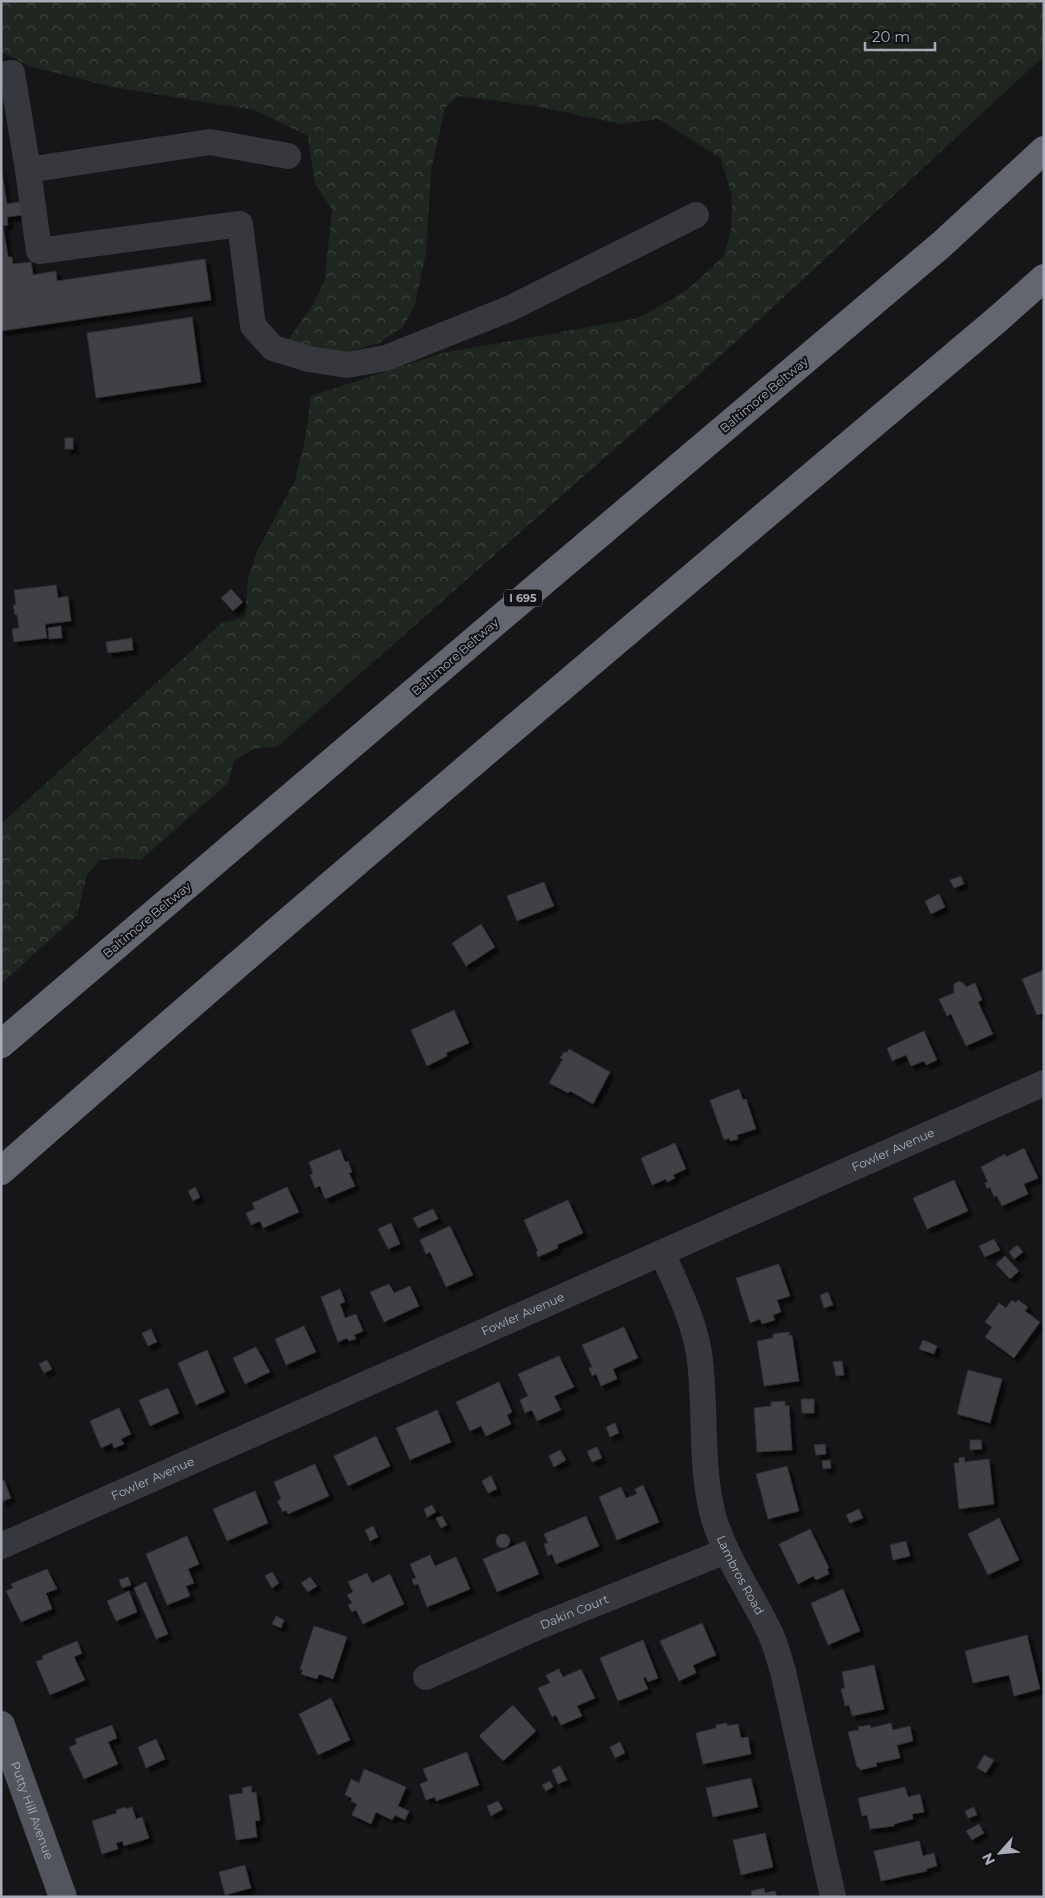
<svg xmlns="http://www.w3.org/2000/svg" width="1045" height="1898" viewBox="0 0 1045 1898" font-family="Montserrat,sans-serif">
<style>
.forest{fill:url(#forest-crowns)}
.building{fill:#404145;stroke:#303034;filter:url(#shadow)}
.lines{fill:none;stroke-linecap:round;stroke-linejoin:round}
.minor{stroke:#37383d;stroke-width:26}
.major{stroke:#53555c;stroke-width:28}
.highway{stroke:#63666e;stroke-width:28}
.labels{text-anchor:middle;stroke-width:4;stroke-linejoin:round;paint-order:stroke}
.shield{fill:#111113;stroke:#7b7e86;stroke-width:1}
.shield-label{font-size:11px;font-weight:bold;fill:#a8adb8}
.street-label{font-size:12px;fill:#a8adb8;stroke:#111113}
</style>
<defs>
<pattern id="forest-crowns" width="20" height="18" patternUnits="userSpaceOnUse" patternTransform="scale(1.25)"><rect width="20" height="18" fill="#1e261f"/><path d="M2 6a3 3 0 1 1 6 0M12 15a3 3 0 1 1 6 0" fill="none" stroke="#3c433d"/></pattern>
<filter id="shadow"><feDropShadow dx="4.5" dy="4.5" stdDeviation="1" flood-color="#0009"/></filter>
</defs>
<rect width="100%" height="100%" fill="#161618"/>
<polygon class="forest" points="1,1 1044,1 1044,56 728,349 278,746 253,749 234,761 228,783 141,860 121,858 100,860 87,875 77,915 1,984 1,824 222,623 245,617 248,579 257,552 295,480 305,440 311,396 443,353 639,318 687,290 724,256 731,229 732,196 721,159 659,119 621,124 535,106 458,96 445,108 431,171 426,252 415,305 403,327 379,343 332,356 288,340 314,303 325,279 332,209 315,184 308,136 254,110 113,87 32,67 1,52"/>
<g class="building">
<polygon points="1,167 7,204 20,202 22,215 7,217 8,225 3,226 8,257 12,257 13,264 31,262 33,275 56,271 57,281 205,259 211,300 1,331"/>
<polygon points="192,317 201,382 96,398 87,333"/>
<rect x="65" y="438" width="8" height="11"/>
<polygon points="56,585 58,598 68,596 71,621 45,624 47,638 14,642 12,629 19,628 17,615 15,615 13,605 16,605 14,590"/>
<polygon points="231,589 243,602 233,611 221,598"/>
<polygon points="61,626 62,638 49,639 48,628"/>
<polygon points="132,638 133,650 108,653 106,642"/>
<polygon points="961,876 964,884 954,888 950,880"/>
<polygon points="544,882 554,906 517,921 507,896"/>
<polygon points="939,894 945,907 931,914 925,901"/>
<polygon points="481,924 495,947 466,966 452,943"/>
<polygon points="1044,970 1044,1013 1037,1015 1022,979"/>
<polygon points="959,981 964,984 966,987 975,983 982,1000 978,1002 993,1034 966,1046 951,1014 947,1016 939,999 954,993 954,984"/>
<polygon points="454,1010 469,1043 446,1053 447,1056 427,1066 411,1030"/>
<polygon points="924,1031 937,1060 926,1065 924,1061 911,1066 906,1055 892,1061 887,1048"/>
<polygon points="569,1049 610,1072 593,1104 570,1091 568,1093 549,1083 563,1059 560,1058 564,1052 567,1053"/>
<polygon points="739,1089 743,1100 746,1099 756,1129 737,1135 738,1139 730,1141 729,1138 724,1140 710,1100"/>
<polygon points="675,1143 686,1169 673,1175 675,1178 667,1182 666,1179 652,1185 641,1158"/>
<polygon points="1024,1148 1038,1178 1024,1184 1028,1194 1002,1206 997,1196 994,1197 990,1187 987,1189 985,1183 988,1182 981,1167 1005,1154 1006,1157"/>
<polygon points="340,1149 345,1162 348,1161 352,1172 349,1173 355,1186 325,1199 320,1186 315,1188 310,1175 313,1174 309,1162"/>
<polygon points="954,1180 968,1211 927,1229 913,1198"/>
<polygon points="195,1187 200,1197 193,1201 188,1191"/>
<polygon points="287,1187 299,1212 263,1228 260,1221 251,1225 246,1213 255,1209 252,1203"/>
<polygon points="568,1200 583,1233 557,1245 558,1248 538,1257 536,1252 538,1251 524,1220"/>
<polygon points="433,1209 438,1219 418,1228 413,1218"/>
<polygon points="391,1223 400,1244 388,1249 378,1229"/>
<polygon points="450,1226 473,1275 446,1287 430,1252 426,1254 420,1240"/>
<polygon points="994,1239 1000,1250 985,1257 979,1246"/>
<polygon points="1017,1245 1023,1252 1014,1259 1009,1252"/>
<polygon points="1005,1256 1019,1271 1010,1279 996,1264"/>
<polygon points="779,1264 790,1296 777,1300 781,1312 773,1315 775,1320 762,1324 760,1319 750,1323 736,1278"/>
<polygon points="389,1284 394,1293 410,1286 419,1306 384,1322 370,1292"/>
<polygon points="340,1289 345,1302 340,1304 345,1318 356,1314 363,1331 354,1335 356,1339 349,1341 347,1338 338,1342 321,1297"/>
<polygon points="828,1292 833,1305 824,1308 820,1295"/>
<polygon points="1012,1300 1016,1303 1018,1300 1028,1307 1025,1311 1040,1322 1014,1358 985,1337 992,1327 985,1322 999,1303 1006,1308"/>
<polygon points="304,1326 316,1352 286,1365 275,1339"/>
<polygon points="624,1327 638,1358 613,1369 617,1379 601,1386 596,1374 592,1376 589,1368 592,1367 582,1345"/>
<polygon points="151,1329 157,1342 148,1346 142,1333"/>
<polygon points="789,1332 789,1336 792,1335 799,1381 764,1386 757,1341 773,1338 773,1334"/>
<polygon points="923,1340 937,1346 934,1354 919,1349"/>
<polygon points="256,1347 270,1372 245,1384 233,1358"/>
<polygon points="207,1350 225,1392 196,1405 178,1363"/>
<polygon points="559,1356 574,1387 554,1396 561,1410 537,1421 532,1410 525,1413 520,1400 528,1396 518,1374"/>
<polygon points="47,1360 52,1369 44,1373 39,1364"/>
<polygon points="842,1361 844,1375 836,1376 833,1362"/>
<polygon points="968,1370 1002,1379 990,1423 957,1414"/>
<polygon points="499,1382 512,1412 507,1415 511,1424 486,1436 481,1426 470,1431 456,1402"/>
<polygon points="168,1388 179,1413 150,1426 139,1400"/>
<polygon points="801,1399 814,1399 814,1413 802,1413"/>
<polygon points="785,1401 785,1406 789,1405 792,1450 757,1452 754,1408 771,1406 771,1402"/>
<polygon points="119,1408 131,1434 121,1439 124,1444 114,1448 112,1443 101,1448 90,1421"/>
<polygon points="437,1410 451,1442 410,1460 396,1428"/>
<polygon points="615,1423 619,1433 610,1437 606,1427"/>
<polygon points="376,1436 390,1466 348,1486 334,1456"/>
<polygon points="970,1440 981,1440 982,1449 970,1450"/>
<polygon points="825,1444 826,1454 816,1455 814,1445"/>
<polygon points="597,1447 602,1458 592,1462 587,1451"/>
<polygon points="560,1450 566,1460 554,1467 549,1456"/>
<polygon points="964,1457 965,1462 989,1459 994,1504 959,1509 954,1463 959,1463 959,1458"/>
<polygon points="830,1460 831,1468 823,1469 822,1461"/>
<polygon points="315,1464 329,1496 288,1514 286,1510 283,1512 277,1501 281,1499 274,1482"/>
<polygon points="787,1466 799,1511 768,1519 756,1474"/>
<polygon points="491,1476 497,1489 488,1493 482,1481"/>
<polygon points="4,1480 11,1498 1,1502 1,1481"/>
<polygon points="643,1485 659,1522 617,1540 599,1497 621,1487 626,1498 637,1494 635,1489"/>
<polygon points="255,1491 268,1523 227,1541 213,1509"/>
<polygon points="432,1505 436,1512 427,1517 424,1509"/>
<polygon points="859,1509 863,1518 850,1523 846,1515"/>
<polygon points="442,1516 447,1525 441,1528 436,1518"/>
<polygon points="586,1516 599,1546 556,1564 552,1554 548,1556 544,1544 548,1543 544,1534"/>
<polygon points="999,1518 1019,1560 988,1575 968,1534"/>
<polygon points="373,1526 378,1537 370,1541 365,1530"/>
<polygon points="810,1529 829,1568 827,1569 829,1574 816,1580 813,1576 798,1584 779,1544"/>
<circle cx="503" cy="1541" r="7"/>
<polygon points="187,1536 199,1564 188,1569 194,1583 186,1586 190,1596 167,1605 146,1554"/>
<polygon points="525,1541 539,1574 497,1592 483,1559"/>
<polygon points="906,1541 910,1556 893,1560 890,1545"/>
<polygon points="430,1555 435,1566 456,1557 470,1589 427,1607 418,1584 414,1585 412,1579 416,1578 410,1564"/>
<polygon points="47,1569 57,1589 46,1593 52,1609 21,1622 6,1591 13,1588 11,1584"/>
<polygon points="272,1572 279,1583 272,1588 265,1576"/>
<polygon points="367,1573 372,1583 390,1574 404,1604 363,1624 356,1610 352,1612 348,1605 352,1603 347,1595 353,1592 348,1582"/>
<polygon points="128,1577 131,1585 122,1588 119,1580"/>
<polygon points="310,1577 317,1586 308,1592 301,1583"/>
<polygon points="146,1582 168,1634 156,1639 134,1588"/>
<polygon points="843,1589 860,1631 828,1645 811,1603"/>
<polygon points="129,1591 137,1612 116,1621 107,1601"/>
<polygon points="276,1616 284,1620 281,1628 272,1624"/>
<polygon points="702,1623 716,1655 693,1665 696,1673 679,1681 660,1641"/>
<polygon points="314,1626 347,1637 333,1679 319,1674 317,1679 301,1674 303,1670 300,1669"/>
<polygon points="1027,1635 1040,1689 1014,1696 1009,1675 973,1683 965,1651"/>
<polygon points="643,1640 658,1678 648,1682 646,1677 643,1678 648,1689 618,1701 600,1658"/>
<polygon points="77,1641 82,1653 74,1657 85,1680 50,1695 36,1662 43,1659 42,1656"/>
<polygon points="874,1665 884,1709 852,1716 849,1705 845,1706 841,1689 845,1688 842,1672"/>
<polygon points="559,1669 563,1677 581,1669 595,1698 577,1706 582,1716 561,1725 556,1715 552,1717 538,1688 550,1683 546,1675"/>
<polygon points="331,1698 350,1740 318,1755 299,1714"/>
<polygon points="513,1705 536,1731 503,1761 479,1736"/>
<polygon points="727,1723 727,1726 738,1724 741,1738 748,1737 751,1754 703,1764 696,1733 716,1728 716,1725"/>
<polygon points="891,1723 893,1730 910,1726 913,1741 897,1745 900,1758 876,1763 877,1766 860,1770 859,1767 857,1767 848,1732 859,1730 858,1727 870,1725 871,1728"/>
<polygon points="112,1725 117,1738 108,1742 118,1764 84,1779 69,1747 77,1744 75,1739"/>
<polygon points="156,1739 165,1759 146,1768 138,1747"/>
<polygon points="620,1742 625,1753 615,1758 610,1747"/>
<polygon points="467,1752 479,1785 436,1801 435,1797 426,1800 420,1784 428,1781 423,1769"/>
<polygon points="984,1755 994,1760 986,1773 977,1768"/>
<polygon points="560,1766 567,1780 558,1784 552,1770"/>
<polygon points="364,1769 406,1787 398,1806 409,1811 405,1820 395,1815 392,1820 376,1812 371,1824 352,1815 357,1804 351,1801 352,1798 345,1795 351,1779 359,1783"/>
<polygon points="751,1778 758,1807 713,1817 706,1788"/>
<polygon points="550,1781 553,1787 546,1791 542,1785"/>
<polygon points="251,1786 252,1793 256,1792 260,1820 255,1821 257,1837 236,1840 229,1795 243,1793 242,1788"/>
<polygon points="905,1787 908,1797 920,1794 924,1812 912,1814 913,1819 894,1824 894,1826 870,1829 867,1815 862,1816 858,1798"/>
<polygon points="498,1801 503,1809 491,1816 487,1806"/>
<polygon points="126,1807 126,1809 132,1807 136,1819 142,1817 149,1838 124,1846 122,1841 116,1843 118,1849 102,1854 92,1821 117,1813 116,1810"/>
<polygon points="974,1807 977,1815 968,1818 965,1811"/>
<polygon points="979,1824 984,1833 972,1840 966,1831"/>
<polygon points="765,1833 773,1867 741,1875 733,1840"/>
<polygon points="919,1841 923,1856 934,1853 937,1866 926,1869 927,1871 881,1881 874,1851"/>
<polygon points="245,1865 251,1888 225,1895 219,1872"/>
<polygon points="764,1888 765,1893 775,1891 777,1897 748,1897 752,1896 751,1891"/>
</g>
<g class="lines">
<g class="minor">
<polyline points="1,75 12,73 28,170 210,142 288,156"/>
<polyline points="28,170 39,251 240,224 253,326 273,348 309,359 347,365 386,358 511,308 696,215"/>
<path id="s1" d="M 662,1253 C 676,1284 693,1318 699,1353 C 707,1408 699,1465 714,1519 C 727,1561 753,1596 771,1635 C 776,1646 779,1659 783,1671 L 833,1897"/>
<path id="s2" d="M 1,1546 L 1044,1083"/>
<path id="s3" d="M 426,1677 L 540,1626 L 726,1551"/>
</g>
<path class="major" id="s4" d="M 1,1725 L 63,1897"/>
<g class="highway">
<polyline points="1,1044 538,586 942,244 1044,150"/>
<path d="M 1,1171 C 329,882 665,600 999,318 L 1044,278"/>
</g>
</g>
<g class="labels">
<rect class="shield" x="504" y="589.5" width="38" height="17" rx="4"/>
<g class="shield-label">
<text x="523" y="602">I 695</text>
</g>
<g class="street-label">
<text transform="translate(764 395) rotate(-40)" y="4">Baltimore Beltway</text>
<text transform="translate(455 657) rotate(-41)" y="4">Baltimore Beltway</text>
<text transform="translate(147 920) rotate(-40)" y="4">Baltimore Beltway</text>
<text dy="4" stroke="none"><textPath href="#s2" startOffset="976">Fowler Avenue</textPath></text>
<text dy="4" stroke="none"><textPath href="#s2" startOffset="571">Fowler Avenue</textPath></text>
<text dy="4" stroke="none"><textPath href="#s2" startOffset="166">Fowler Avenue</textPath></text>
<text dy="4" stroke="none"><textPath href="#s1" startOffset="336">Lambros Road</textPath></text>
<text dy="4" stroke="none"><textPath href="#s3" startOffset="162">Dakin Court</textPath></text>
<text dy="4" stroke="none"><textPath href="#s4" startOffset="91">Putty Hill Avenue</textPath></text>
</g>
</g>
<rect width="1045" height="1898" fill="none" stroke="#a8adb8" stroke-width="5"/>
<g transform="translate(1000 1853) rotate(243)" stroke="#111113" stroke-width="4" paint-order="stroke">
<path d="M0-4L9 19L0 12L-9 19Z" fill="#a8adb8"/>
<text y="-8" font-size="14" font-weight="bold" text-anchor="middle" fill="#a8adb8">N</text>
</g>
<path d="M865 42v8h70v-8" fill="none" stroke="#a8adb8" stroke-width="2.5"/>
<text x="872" y="42" font-size="15" fill="#a8adb8" stroke="#111113" stroke-width="4" paint-order="stroke">20 m</text>
</svg>
